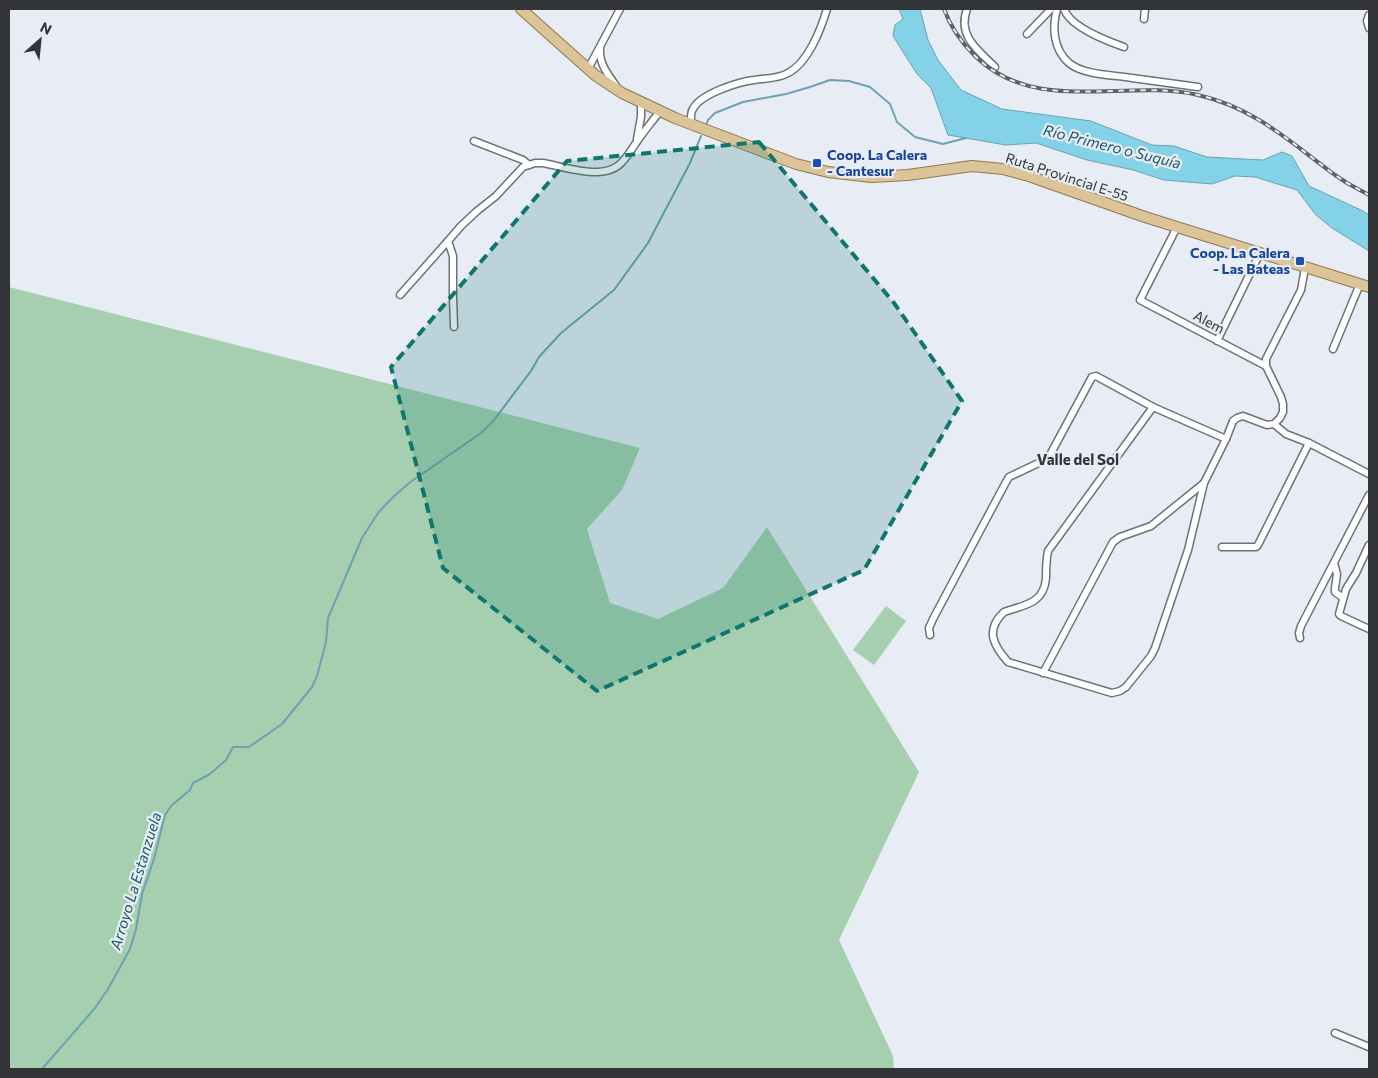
<svg xmlns="http://www.w3.org/2000/svg" width="1378" height="1078" viewBox="0 0 1378 1078" font-family="Commissioner,sans-serif">
<style>
.green{fill:#a5cfae}
.water{fill:#83d2e8;stroke:#6ba3b3}
.lines{fill:none;stroke-linecap:round;stroke-linejoin:round}
.stream{stroke:#6ba3b3;stroke-width:2}
.minor-casing{stroke:#6d7178;stroke-width:9}
.primary-casing{stroke:#90784a;stroke-width:12}
.minor{stroke:#fff;stroke-width:6}
.primary{stroke:#dac498;stroke-width:10}
.rail-casing{stroke:#5f6165;stroke-width:4}
.rail{stroke:#e8ecf4;stroke-width:2;stroke-dasharray:5.5;stroke-linecap:butt}
.marked{fill:#0f766e;fill-opacity:0.2;stroke:#0f766e;stroke-width:4;stroke-dasharray:10 6;stroke-linejoin:round}
.transit-dot{fill:#1a4fb4;stroke:#e8ecf4;stroke-width:2}
.labels{text-anchor:middle;stroke-width:4.5;stroke-linejoin:round;paint-order:stroke}
.transit-label{font-size:14px;font-weight:bold;fill:#164399;stroke:#e8ecf4;text-anchor:start}
.street-label{font-size:14px;fill:#323437;stroke:#e8ecf4}
.water-label{font-size:15px;font-style:italic;fill:#165868;stroke:#e8ecf4}
.neighbourhood-label{font-size:15px;font-weight:bold;fill:#323437;stroke:#e8ecf4}
</style>
<rect width="100%" height="100%" fill="#e8ecf4"/>
<g class="green">
<polygon points="9,287 640,448 622,490 587,529 610,603 658,619 723,588 767,527 919,772 839,940 893,1056 894,1069 9,1069"/>
<polygon points="886,606 906,621 874,665 853,650"/>
</g>
<polygon class="water" points="899,9 920,9 928,40 938,60 961,90 1002,109 1091,121 1152,145 1174,146 1207,157 1263,160 1282,152 1292,156 1309,186 1363,211 1369,215 1369,251 1332,228 1316,215 1297,190 1255,177 1235,176 1212,184 1164,180 1133,170 1087,160 1036,143 1006,145 948,135 931,88 917,74 893,36 895,25 903,19"/>
<g class="lines">
<g class="stream">
<polyline points="706,125 708,120 715,113 743,102 786,94 810,87 830,80 849,81 870,87 890,104 897,122 915,137 943,144 966,138"/>
<polyline points="42,1069 95,1008 108,989 130,949 136,929 142,894 154,859 165,815 172,805 190,790 193,783 210,774 226,760 233,747 249,747 282,724 312,687 317,676 326,642 328,618 362,538 378,513 391,499 409,483 481,433 494,420 531,371 539,357 561,333 614,290 648,243 690,163 701,136"/>
</g>
<defs>
<g id="minor">
<path d="M 967,9 C 957,36 978,50 995,67"/>
<path d="M 1057,9 C 1052,27 1053,49 1069,63 C 1083,75 1114,75 1132,78 C 1154,81 1176,84 1198,87"/>
<path d="M 1064,9 C 1070,27 1107,41 1124,47"/>
<polyline points="1369,15 1367,21 1369,28"/>
<polyline points="1144,19 1145,9"/>
<polyline points="1027,34 1051,9"/>
<path d="M 600,49 C 599,64 608,74 616,86"/>
<polyline points="588,69 620,9"/>
<path d="M 691,124 C 691,120 690,113 693,109 C 700,94 738,82 754,80 C 765,78 778,79 788,73 C 808,63 821,29 827,9"/>
<polyline points="637,139 641,117 641,103"/>
<polyline points="474,141 523,160 529,165"/>
<polyline points="1177,227 1140,300 1266,366"/>
<polyline points="400,295 448,241"/>
<path d="M 454,327 L 453,297 L 453,256 L 448,241 L 461,226 L 477,211 L 496,196 L 523,167 L 535,163 L 543,163 C 559,166 582,173 598,172 C 620,171 625,159 636,143 C 643,132 652,122 660,111"/>
<polyline points="1217,341 1260,253"/>
<polyline points="1333,349 1360,284"/>
<path d="M 1153,407 L 1048,551 C 1046,560 1046,569 1046,578 C 1044,604 1024,605 1004,612 C 985,630 993,645 1008,662 L 1112,693 L 1120,691 L 1126,687 L 1151,656 L 1155,648 L 1188,550 L 1204,483 L 1226,439 L 1233,421 L 1237,418 L 1243,416 L 1267,425 L 1274,424 L 1280,418 L 1283,412 L 1283,404 L 1281,397 L 1266,366 L 1266,359 L 1301,290 L 1305,268"/>
<polyline points="1274,424 1286,434 1309,443 1369,474"/>
<polyline points="1369,545 1356,573 1346,589 1339,614 1341,616 1369,629"/>
<polyline points="1222,547 1256,547 1258,545 1309,443"/>
<polyline points="1334,563 1337,574 1335,588 1335,592 1343,598"/>
<polyline points="930,635 929,628 933,619 1006,482 1009,477 1047,459 1050,455 1092,377 1096,376 1153,407 1226,439"/>
<polyline points="1300,638 1299,633 1301,626 1369,495"/>
<polyline points="1043,673 1113,542 1120,537 1151,526 1204,483"/>
<polyline points="1335,1033 1369,1047"/>
</g>
<polyline id="primary" points="521,9 595,75 622,93 675,118 796,164 828,172 871,177 908,175 972,166 1003,169 1029,176 1145,217 1369,287"/>
</defs>
<use href="#minor" class="minor-casing"/>
<use href="#primary" class="primary-casing"/>
<use href="#minor" class="minor"/>
<use href="#primary" class="primary"/>
<defs>
<path id="rail" d="M 944,9 C 950,26 962,43 975,56 C 1036,116 1125,78 1198,95 C 1255,108 1290,142 1335,175 L 1347,183 L 1369,195"/>
</defs>
<use href="#rail" class="rail-casing"/>
<use href="#rail" class="rail"/>
</g>
<path class="marked" d="M 759,142 L 894,303 L 962,401 L 864,570 L 597,691 L 443,568 L 391,367 L 567,161 Z"/>
<g class="transit-dot">
<rect x="812" y="158" width="10" height="10" rx="2.5"/>
<rect x="1295" y="256" width="10" height="10" rx="2.5"/>
</g>
<g class="labels">
<g class="transit-label">
<text x="827" y="160">Coop. La Calera<tspan x="827" dy="16">- Cantesur</tspan></text>
<text x="1290" y="258" text-anchor="end">Coop. La Calera<tspan x="1290" dy="16">- Las Bateas</tspan></text>
</g>
<g class="street-label">
<text transform="translate(1067 177) rotate(18)" y="5">Ruta Provincial E-55</text>
<text transform="translate(1209 322) rotate(28)" y="5">Alem</text>
</g>
<g class="water-label">
<text transform="translate(1112 147) rotate(14)" y="5">Río Primero o Suquía</text>
<text transform="translate(136 881) rotate(-73)" y="5">Arroyo La Estanzuela</text>
</g>
<g class="neighbourhood-label">
<text x="1078" y="465">Valle del Sol</text>
</g>
</g>
<rect width="1378" height="1078" fill="none" stroke="#323437" stroke-width="20"/>
<g transform="translate(40 40) rotate(27)" stroke="#e8ecf4" stroke-width="4" paint-order="stroke">
<path d="M0-4L9 19L0 12L-9 19Z" fill="#323437"/>
<text y="-8" font-size="14" font-weight="bold" text-anchor="middle" fill="#323437">N</text>
</g>
</svg>
